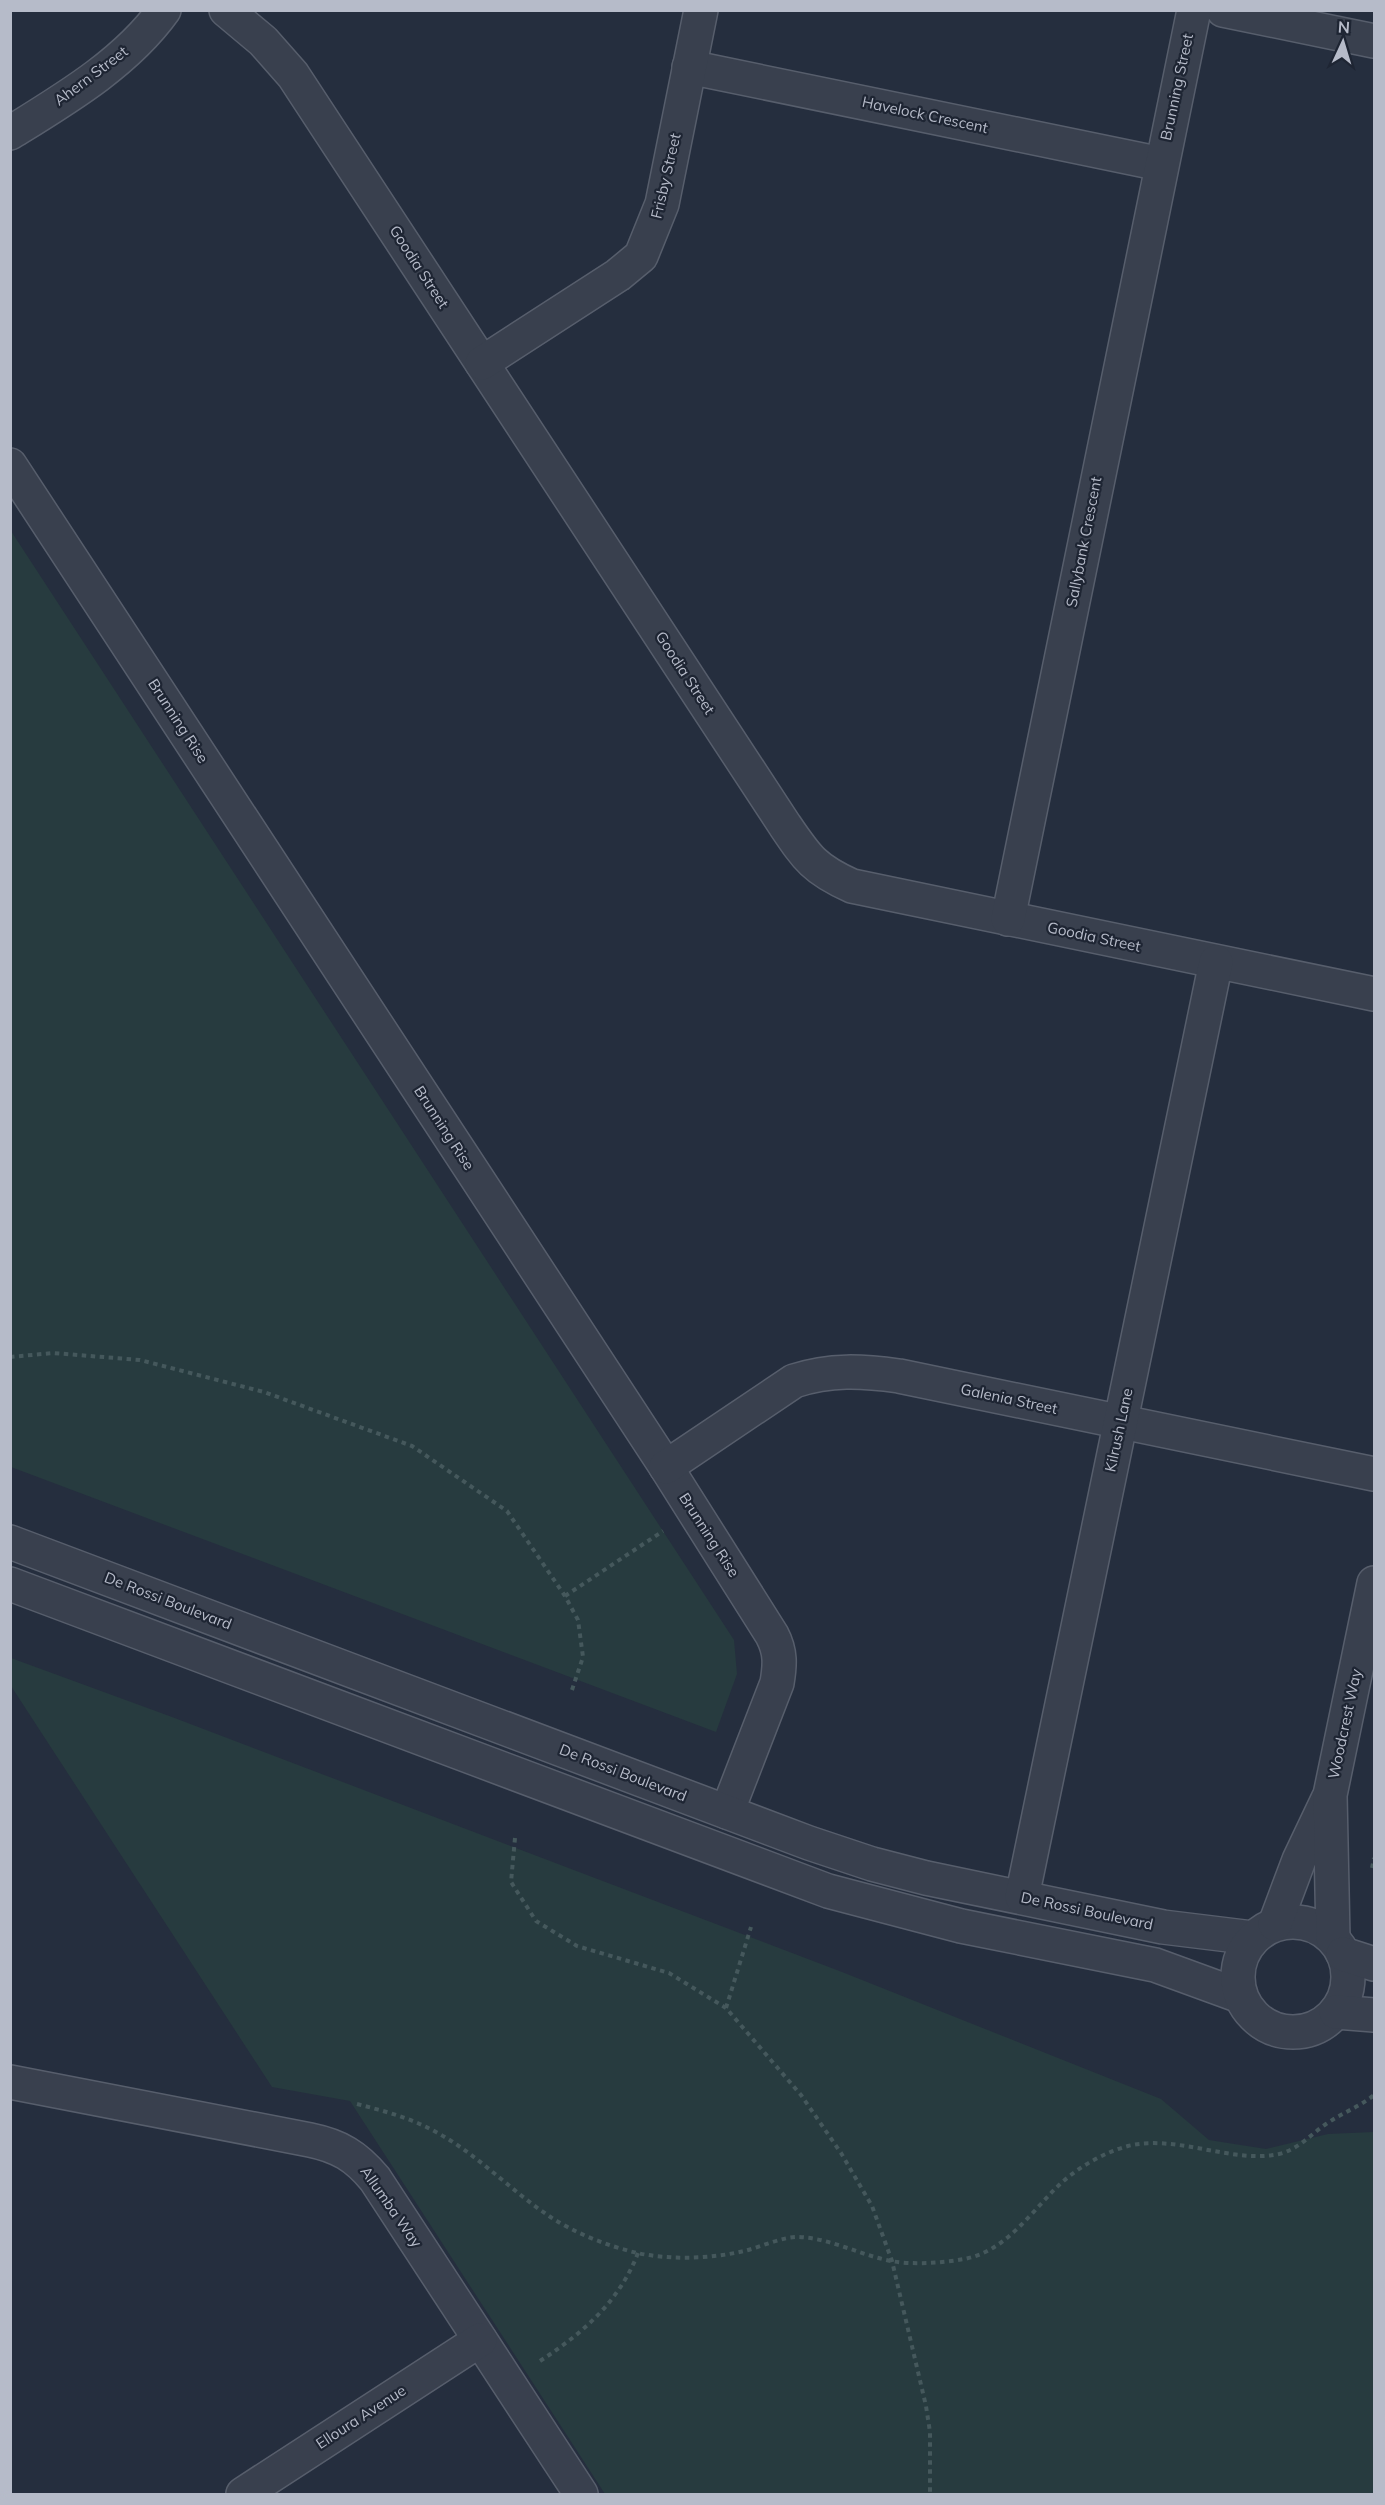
<svg xmlns="http://www.w3.org/2000/svg" width="1385" height="2505" viewBox="0 0 1385 2505" font-family="Mulish,sans-serif">
<style>
.green{fill:#273b3f}
.lines{fill:none;stroke-linecap:round;stroke-linejoin:round}
.minor-casing{stroke:#575e6c;stroke-width:36}
.path{stroke:#45585c;stroke-width:4;stroke-dasharray:4.5 4.5;stroke-linecap:butt}
.minor{stroke:#39404e;stroke-width:33}
.labels{text-anchor:middle;stroke-width:4.5;stroke-linejoin:round;paint-order:stroke}
.street-label{font-size:15px;fill:#b6bbc9;stroke:#1e2533}
</style>
<rect width="100%" height="100%" fill="#252e3e"/>
<g class="green">
<polygon points="11,531 734,1640 737,1674 716,1732 11,1467"/>
<polygon points="11,1658 172,1717 842,1972 1161,2099 1209,2140 1266,2149 1328,2134 1374,2132 1374,2494 605,2494 350,2101 272,2087 11,1686"/>
</g>
<g class="lines">
<defs>
<g id="minor">
<path d="M 226,10 L 263,41 L 293,75 L 784,824 C 807,858 814,869 852,886 L 1374,994"/>
<polyline points="1223,10 1374,41"/>
<polyline points="689,67 1161,164"/>
<path d="M 10,133 C 65,99 126,63 164,10"/>
<polyline points="482,363 618,275 641,256 662,204 701,10"/>
<path d="M 10,465 L 666,1467 L 772,1635 C 781,1652 780,1665 777,1683 L 727,1812"/>
<polyline points="1008,919 1194,10"/>
<path d="M 666,1467 L 794,1381 C 831,1369 862,1371 899,1376 L 1374,1474"/>
<polyline points="10,1542 809,1843 872,1864 926,1878 1163,1927 1253,1938"/>
<polyline points="10,1584 828,1891 961,1926 1155,1965 1240,1996"/>
<polyline points="1022,1897 1216,962"/>
<circle cx="1293" cy="1977" r="55"/>
<polyline points="1275,1924 1299,1860 1328,1799"/>
<polyline points="1333,1938 1330,1795 1374,1583"/>
<polyline points="1343,1954 1374,1964"/>
<polyline points="1336,2012 1374,2015"/>
<path d="M 10,2082 L 310,2140 C 339,2146 356,2156 375,2179 L 581,2494"/>
<polyline points="243,2494 480,2340"/>
</g>
</defs>
<use href="#minor" class="minor-casing"/>
<g class="path">
<polyline points="10,1357 53,1353 140,1360 264,1392 412,1446 507,1511 565,1596 578,1620 583,1657 572,1690"/>
<polyline points="565,1596 663,1531"/>
<polyline points="515,1838 511,1882 536,1921 577,1946 669,1973 726,2008 801,2095 841,2153 872,2206 892,2261 926,2406 930,2432 930,2494"/>
<polyline points="1372,1868 1374,1858"/>
<polyline points="726,2008 751,1927"/>
<path d="M 357,2104 C 384,2111 411,2118 436,2132 C 477,2154 510,2190 549,2216 C 574,2233 608,2246 637,2253 C 671,2260 710,2259 744,2251 C 761,2247 781,2237 798,2237 C 830,2238 860,2255 891,2261 C 912,2265 942,2263 964,2259 C 1004,2252 1029,2215 1056,2188 C 1075,2169 1102,2153 1128,2146 C 1178,2134 1231,2164 1279,2154 C 1299,2149 1310,2135 1326,2124 C 1342,2113 1359,2107 1374,2095"/>
<path d="M 540,2361 C 583,2333 619,2302 638,2253"/>
</g>
<use href="#minor" class="minor"/>
</g>
<g class="labels">
<g class="street-label">
<text transform="translate(91 76) rotate(-37)" y="5">Ahern Street</text>
<text transform="translate(1177 87) rotate(-78)" y="5">Brunning Street</text>
<text transform="translate(925 115) rotate(12)" y="5">Havelock Crescent</text>
<text transform="translate(666 176) rotate(-77)" y="5">Frisby Street</text>
<text transform="translate(419 267) rotate(57)" y="5">Goodia Street</text>
<text transform="translate(1084 542) rotate(-79)" y="5">Sallybank Crescent</text>
<text transform="translate(685 673) rotate(57)" y="5">Goodia Street</text>
<text transform="translate(178 721) rotate(57)" y="5">Brunning Rise</text>
<text transform="translate(1094 937) rotate(12)" y="5">Goodia Street</text>
<text transform="translate(444 1128) rotate(57)" y="5">Brunning Rise</text>
<text transform="translate(1009 1399) rotate(12)" y="5">Galenia Street</text>
<text transform="translate(1119 1430) rotate(-78)" y="5">Kilrush Lane</text>
<text transform="translate(709 1535) rotate(57)" y="5">Brunning Rise</text>
<text transform="translate(168 1601) rotate(21)" y="5">De Rossi Boulevard</text>
<text transform="translate(1345 1724) rotate(-78)" y="5">Woodcrest Way</text>
<text transform="translate(623 1773) rotate(21)" y="5">De Rossi Boulevard</text>
<text transform="translate(1087 1911) rotate(12)" y="5">De Rossi Boulevard</text>
<text transform="translate(391 2207) rotate(55)" y="5">Allumba Way</text>
<text transform="translate(361 2417) rotate(-33)" y="5">Elloura Avenue</text>
</g>
</g>
<rect width="1385" height="2505" fill="none" stroke="#b6bbc9" stroke-width="24"/>
<g transform="translate(1343 42) rotate(4)" stroke="#1e2533" stroke-width="4.5" paint-order="stroke">
<path d="M0-4.5L10 22L0 15L-10 22Z" fill="#b6bbc9"/>
<text y="-9" font-size="16" font-weight="bold" text-anchor="middle" fill="#b6bbc9">N</text>
</g>
</svg>
